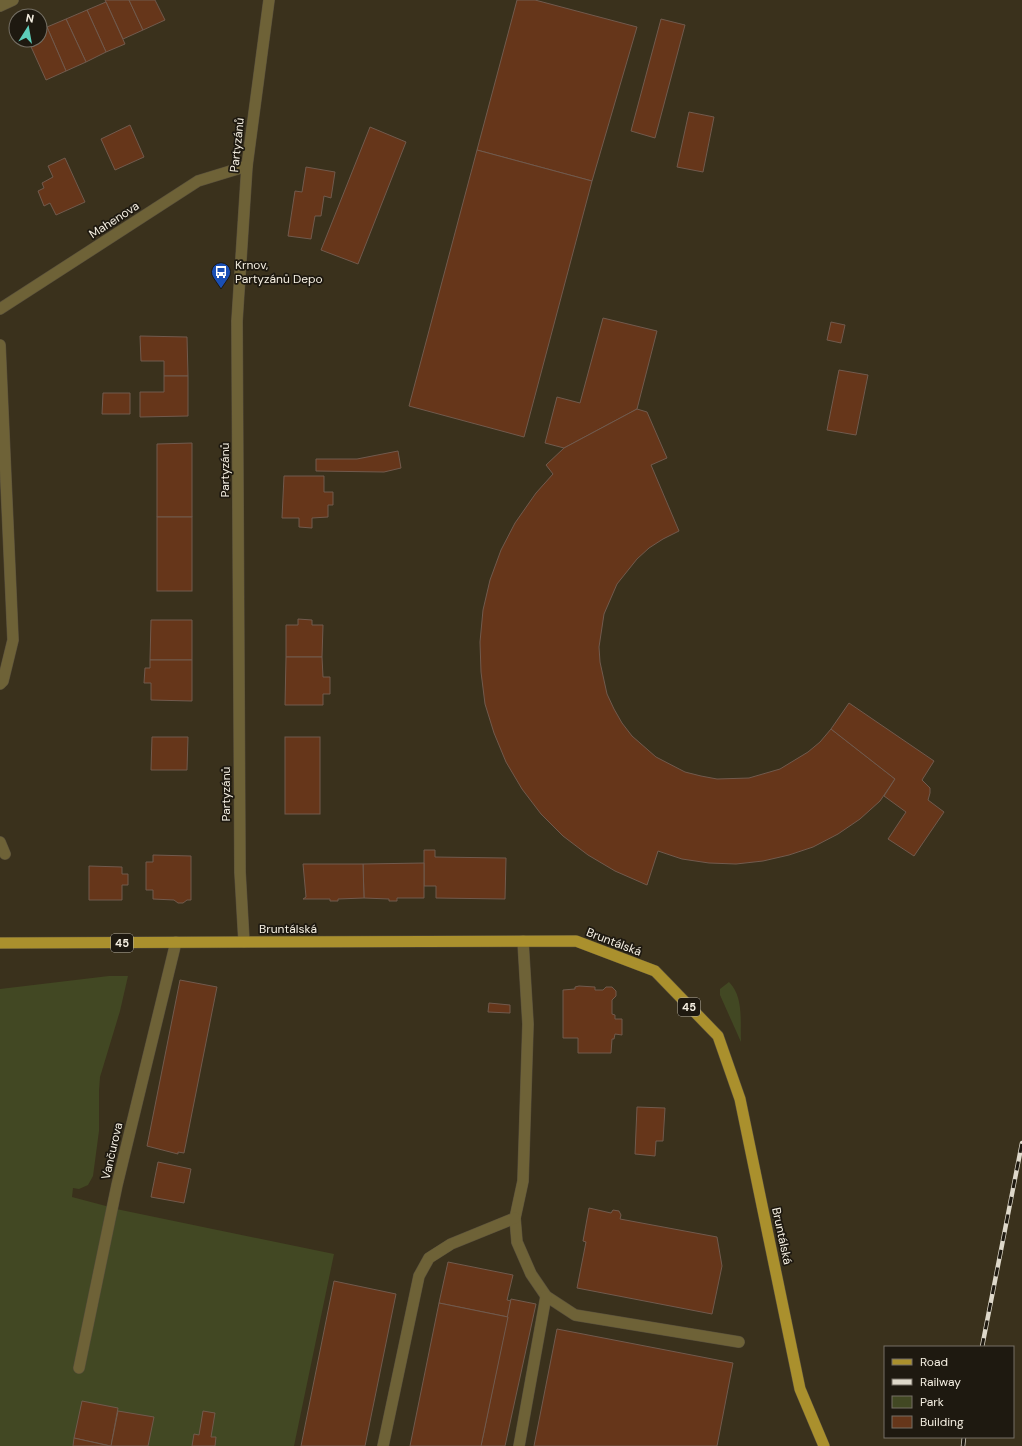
<svg xmlns="http://www.w3.org/2000/svg" width="1022" height="1446" viewBox="0 0 1022 1446" font-family="'DM Sans',sans-serif">
<style>
.green{fill:#424823}
.building{fill:#66361a;stroke:#715a4d}
.lines{fill:none;stroke-linecap:round;stroke-linejoin:round}
.service-casing{stroke:#584f3c;stroke-width:12}
.minor-casing{stroke:#584f3c;stroke-width:12}
.tertiary-casing{stroke:#584f3c;stroke-width:12}
.primary-casing{stroke:#584f3c;stroke-width:12}
.service{stroke:#6e6237;stroke-width:11}
.minor{stroke:#6e6237;stroke-width:11}
.tertiary{stroke:#6e6237;stroke-width:11}
.primary{stroke:#aa902d;stroke-width:11}
.rail-casing{stroke:#ded8ca;stroke-width:4.5}
.rail{stroke:#1e1910;stroke-width:3;stroke-dasharray:9;stroke-linecap:butt}
.labels{text-anchor:middle;stroke-width:3.5;stroke-linejoin:round;paint-order:stroke}
.shield{fill:#1e1910;stroke:#b4afa3;stroke-width:1}
.shield-label{font-size:11px;font-weight:bold;fill:#f5efe2}
.street-label{font-size:12px;fill:#f5efe2;stroke:#1e1910}
.poi-label{font-size:12px;fill:#f5efe2;stroke:#1e1910;text-anchor:start}
</style>
<rect width="100%" height="100%" fill="#3a311c"/>
<g class="green">
<polygon points="109,976 128,976 120,1011 100,1077 99,1091 99,1131 93,1176 88,1185 79,1189 73,1188 72,1197 121,1210 334,1254 294,1446 0,1446 0,989"/>
<path d="M 729,982 C 744,997 740,1021 741,1042 L 720,995 L 720,989 Z"/>
</g>
<g class="building">
<polygon points="105,0 129,0 143,30 123,39"/>
<polygon points="129,0 155,0 165,20 143,30"/>
<polygon points="517,0 535,0 637,27 592,181 477,150"/>
<polygon points="106,2 125,44 106,52 87,10"/>
<polygon points="87,10 106,52 86,62 66,19"/>
<polygon points="66,19 86,62 66,71 47,27"/>
<polygon points="661,19 685,25 655,138 631,131"/>
<polygon points="47,27 66,71 46,80 28,40 40,40 40,30"/>
<polygon points="689,112 714,117 703,172 677,167"/>
<polygon points="130,125 144,157 115,170 101,139"/>
<polygon points="370,127 406,142 358,264 321,250"/>
<polygon points="477,150 592,181 524,437 409,406"/>
<polygon points="65,158 85,202 56,215 50,203 44,206 38,191 44,188 42,183 53,177 48,166"/>
<polygon points="306,167 335,172 331,198 324,196 321,216 315,216 311,239 288,236 295,191 302,192"/>
<polygon points="603,318 657,331 637,409 564,448 545,443 557,397 580,403"/>
<polygon points="831,322 845,325 841,343 827,340"/>
<polygon points="140,336 187,337 188,376 164,376 164,361 141,361"/>
<polygon points="839,370 868,375 856,435 827,430"/>
<polygon points="164,376 188,376 188,416 140,417 140,392 164,392"/>
<polygon points="103,393 130,393 130,414 102,414"/>
<polygon points="637,409 647,412 667,458 651,465 679,531 663,539 649,548 637,559 617,584 604,614 599,647 600,662 607,694 614,709 622,723 632,736 656,757 685,772 701,776 717,779 749,778 780,769 808,752 820,742 831,729 895,779 880,801 860,819 838,834 813,847 789,855 763,861 736,864 709,863 682,859 658,851 647,885 615,871 588,855 563,836 541,814 522,789 506,762 494,733 485,704 481,672 480,642 483,610 490,580 501,550 515,523 536,493 553,474 546,465 564,448"/>
<polygon points="192,443 192,517 157,517 157,444"/>
<polygon points="398,451 401,468 384,472 316,471 316,459 357,459"/>
<polygon points="284,476 324,476 324,492 333,492 333,505 328,505 328,517 312,518 312,528 299,527 299,518 282,518"/>
<rect x="157" y="517" width="35" height="74"/>
<polygon points="298,619 312,620 312,625 323,625 322,657 286,657 286,625 298,625"/>
<polygon points="151,620 192,620 192,660 150,660"/>
<polygon points="286,657 322,657 323,677 330,677 330,694 323,694 323,705 285,705"/>
<polygon points="150,660 192,660 192,701 151,700 151,683 144,683 145,668 150,668"/>
<polygon points="849,703 934,761 922,780 930,788 930,793 928,800 944,812 914,856 888,839 906,812 884,796 895,779 831,729"/>
<polygon points="152,737 188,737 187,770 151,770"/>
<rect x="285" y="737" width="35" height="77"/>
<polygon points="424,850 435,850 435,857 506,858 505,899 436,898 436,886 424,886"/>
<polygon points="153,855 191,856 191,900 187,900 183,903 178,903 174,900 153,899 153,890 146,890 146,862 153,862"/>
<polygon points="424,863 424,898 397,898 397,901 389,901 389,899 364,898 363,864"/>
<polygon points="303,864 363,864 364,898 338,899 338,901 330,901 330,899 303,899 306,897"/>
<polygon points="89,866 122,867 122,874 128,874 128,885 122,885 122,900 89,900"/>
<polygon points="180,980 217,987 184,1153 178,1152 178,1154 147,1146"/>
<polygon points="579,986 595,987 595,990 603,990 606,987 612,987 616,991 616,996 612,1000 612,1014 615,1015 615,1019 622,1019 622,1035 615,1034 614,1039 612,1039 611,1053 578,1053 578,1038 563,1038 563,990 575,989 575,987"/>
<polygon points="489,1003 510,1005 510,1013 488,1012"/>
<polygon points="637,1107 665,1108 663,1141 656,1141 655,1156 635,1154"/>
<polygon points="158,1162 191,1169 184,1203 151,1197"/>
<polygon points="589,1208 611,1213 613,1210 619,1211 621,1215 620,1219 717,1237 722,1266 712,1314 577,1288 586,1242 583,1241"/>
<polygon points="448,1262 513,1275 507,1300 511,1301 508,1317 439,1303"/>
<polygon points="334,1281 396,1294 365,1446 301,1446"/>
<polygon points="511,1299 536,1304 505,1446 481,1446"/>
<polygon points="439,1303 508,1317 481,1446 410,1446"/>
<polygon points="557,1329 733,1363 717,1446 534,1446"/>
<polygon points="82,1401 118,1408 111,1446 74,1438"/>
<polygon points="118,1411 154,1417 148,1446 111,1446"/>
<polygon points="203,1411 215,1413 211,1437 216,1437 215,1446 192,1446 194,1434 199,1435"/>
<polygon points="74,1438 110,1446 73,1446"/>
</g>
<g class="lines">
<defs>
<g id="service">
<polyline points="0,842 5,854"/>
<polyline points="523,941 528,1024 523,1181 515,1218 517,1242 531,1274 546,1296 575,1315 739,1342"/>
<polyline points="383,1446 419,1276 429,1258 451,1244 515,1218"/>
<polyline points="519,1446 546,1296"/>
</g>
<g id="minor">
<polyline points="0,6 13,0"/>
<polyline points="0,309 198,181 247,166"/>
<polyline points="0,345 13,640 3,681 0,684"/>
<polyline points="79,1368 117,1185 176,942"/>
</g>
<polyline id="tertiary" points="244,942 240,872 237,321 247,166 269,0"/>
<polyline id="primary" points="0,943 576,941 655,971 718,1036 740,1099 800,1389 824,1446"/>
</defs>
<use href="#service" class="service-casing"/>
<use href="#minor" class="minor-casing"/>
<use href="#tertiary" class="tertiary-casing"/>
<use href="#primary" class="primary-casing"/>
<use href="#service" class="service"/>
<use href="#minor" class="minor"/>
<use href="#tertiary" class="tertiary"/>
<use href="#primary" class="primary"/>
<defs>
<g id="rail">
<polyline points="982,1347 1022,1143"/>
<polyline points="963,1446 964,1437"/>
</g>
</defs>
<use href="#rail" class="rail-casing"/>
<use href="#rail" class="rail"/>
</g>
<defs>
<symbol id="bus-pin" viewBox="-11 -11 22 30"><path d="M0 17L-7.5 6A9.5 9.5 0 1 1 7.5 6Z" fill="#1a4fb4" stroke="#1e1910"/><path d="M-5-6H5V4H4V6H2V4H-2V6H-4V4H-5ZM-3.5-4V0h7V-4ZM-3.5 1.2v1.5H-2V1.2ZM2 1.2v1.5H3.5V1.2Z" fill="#fff"/></symbol>
</defs>
<g fill-rule="evenodd">
<use href="#bus-pin" x="210" y="261" width="22" height="30"/>
</g>
<g class="labels">
<g class="shield">
<rect x="111" y="934" width="22" height="18" rx="3"/>
<rect x="678" y="998" width="22" height="18" rx="3"/>
</g>
<g class="shield-label">
<text x="122" y="947">45</text>
<text x="689" y="1011">45</text>
</g>
<g class="street-label">
<text transform="translate(237 145) rotate(-84)" y="4">Partyzánů</text>
<text transform="translate(114 220) rotate(-33)" y="4">Mahenova</text>
<text transform="translate(225 470) rotate(-90)" y="4">Partyzánů</text>
<text transform="translate(226 794) rotate(-90)" y="4">Partyzánů</text>
<text x="288" y="933">Bruntálská</text>
<text transform="translate(614 942) rotate(21)" y="4">Bruntálská</text>
<text transform="translate(112 1151) rotate(-77)" y="4">Vančurova</text>
<text transform="translate(782 1236) rotate(78)" y="4">Bruntálská</text>
</g>
<g class="poi-label">
<text x="235" y="269">Krnov,<tspan x="235" dy="14">Partyzánů Depo</tspan></text>
</g>
</g>
<rect x="884" y="1346" width="130" height="92" fill="#1e1910" stroke="#746f64"/>
<rect x="892" y="1359" width="20" height="6" fill="#aa902d" stroke="#746f64"/>
<text x="920" y="1366" font-size="12" fill="#f5efe2">Road</text>
<rect x="892" y="1379" width="20" height="6" fill="#ded8ca" stroke="#746f64"/>
<text x="920" y="1386" font-size="12" fill="#f5efe2">Railway</text>
<rect x="892" y="1396" width="20" height="12" fill="#424823" stroke="#746f64"/>
<text x="920" y="1406" font-size="12" fill="#f5efe2">Park</text>
<rect x="892" y="1416" width="20" height="12" fill="#66361a" stroke="#746f64"/>
<text x="920" y="1426" font-size="12" fill="#f5efe2">Building</text>
<g transform="translate(28 28) rotate(11)"><circle r="19" fill="#1e1910" stroke="#746f64"/>
<path d="M0-3L7 15L0 10L-7 15Z" fill="#5dceba"/>
<text y="-6" font-size="11" font-weight="bold" text-anchor="middle" fill="#f5efe2">N</text>
</g>
</svg>
